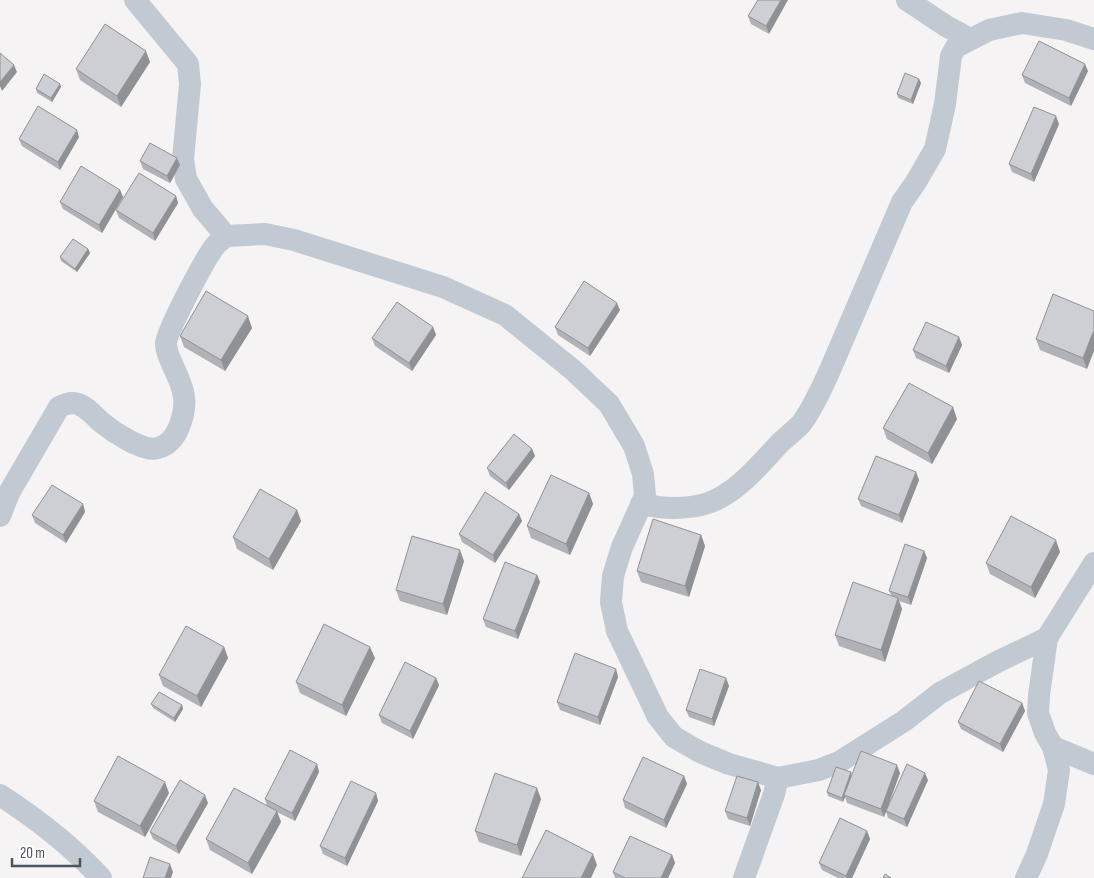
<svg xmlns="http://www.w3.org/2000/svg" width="1094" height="878" viewBox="0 0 1094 878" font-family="'Sofia Sans Condensed',sans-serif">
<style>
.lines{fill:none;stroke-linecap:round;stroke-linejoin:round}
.street{stroke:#c1cad2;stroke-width:22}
.wall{fill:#b0b2b7}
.shaded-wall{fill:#909195}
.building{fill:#cdcfd5;stroke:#909195}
</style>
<rect width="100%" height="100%" fill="#f5f3f3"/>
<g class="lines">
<g class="street">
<polyline points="135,0 188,64 190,84 183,159 186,179 203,209 226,236"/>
<polyline points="907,0 946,26 970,39"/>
<path d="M 641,504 C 663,509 683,510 705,504 C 736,495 760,464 781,442 C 788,436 795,430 801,424 C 813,408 822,388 830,370 L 902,202 L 916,182 L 935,149 L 945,104 L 951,56 L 956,47 L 989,30 L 1022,23 L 1066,30 L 1094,39"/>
<path d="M 0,516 L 9,493 L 59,407 C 63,405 68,403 73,403 C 85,404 93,415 101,422 C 112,431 144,453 158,448 C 169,445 175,437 179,427 C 189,403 184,389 173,366 C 170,359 166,352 166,344 C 166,332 206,257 215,246 C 218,242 223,239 226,236 L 265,234 L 294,240 L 443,287 L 505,315 L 573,370 L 609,404 L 634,446 L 643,474 L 645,496 L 622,547 L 613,576 L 611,602 L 617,631 L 658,717 L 674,737 L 700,752 L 729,764 L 778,778 L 819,770 L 839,762 L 904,721 L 940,693 L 997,662 L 1047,638"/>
<polyline points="1053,747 1094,764"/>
<path d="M 0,795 C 37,819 72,846 101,878"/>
<polyline points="744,878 774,794 778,778"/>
<polyline points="1026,878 1037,854 1054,804 1059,770 1053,747 1045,733 1038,713 1039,695 1047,638 1094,563"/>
</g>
</g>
<g class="wall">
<polygon points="758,0 769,34 751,24 748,16"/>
<polygon points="150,62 121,107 80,80 76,69"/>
<polygon points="1088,71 1071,106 1025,83 1022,75"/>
<polygon points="919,79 921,83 913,104 898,98 897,94"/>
<polygon points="60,84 61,87 52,102 37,93 36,89"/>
<polygon points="1059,124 1034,182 1012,172 1009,164"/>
<polygon points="79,137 60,170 22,146 19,139"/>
<polygon points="140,161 180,165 170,183 143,169"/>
<polygon points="120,190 123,197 102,233 63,209 60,202"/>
<polygon points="176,196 178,203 155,241 119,218 116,210"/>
<polygon points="88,249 90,253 77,272 61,261 60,257"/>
<polygon points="620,310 590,356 558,335 555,327"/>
<polygon points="1094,311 1087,369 1040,350 1036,339"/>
<polygon points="433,327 436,335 412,371 375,346 372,338"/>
<polygon points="252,328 225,371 184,347 180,336"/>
<polygon points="959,337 962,345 949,373 916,358 913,350"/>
<polygon points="957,419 932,464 887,439 883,428"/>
<polygon points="532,449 535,456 509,490 490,476 487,468"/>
<polygon points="916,472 919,480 902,523 861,506 858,499"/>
<polygon points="589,493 593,504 570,555 531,538 527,526"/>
<polygon points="83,504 85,512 66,543 35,523 32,515"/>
<polygon points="297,510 301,521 273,570 237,549 233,537"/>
<polygon points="519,514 522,521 495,563 462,542 459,534"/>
<polygon points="701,535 705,546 689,597 641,582 637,571"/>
<polygon points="924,551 927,558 911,605 899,601 902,609 885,662 839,646 835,635 891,595 889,591"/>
<polygon points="1060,552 1035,598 990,574 986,563"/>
<polygon points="464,561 447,615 400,601 396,590"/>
<polygon points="537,575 540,582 518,639 486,627 483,619"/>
<polygon points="224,647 228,658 201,707 163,686 159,675"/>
<polygon points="375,658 346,716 300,693 296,682"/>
<polygon points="616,669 618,677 600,725 560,710 557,702"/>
<polygon points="436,678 439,685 413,739 382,723 379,715"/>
<polygon points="726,678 729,686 714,726 689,717 686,710"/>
<polygon points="1022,703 1025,711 1003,752 961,729 958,722"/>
<polygon points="151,704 182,705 183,709 175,722 153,708"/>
<polygon points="317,764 319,772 295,821 277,812 281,822 252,874 210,850 206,839 267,806 265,799"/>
<polygon points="900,773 889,803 928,780 907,827 888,818 886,812 884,817 847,803 845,797 843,802 828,796 827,792 852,775"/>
<polygon points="684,776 687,784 666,828 625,808 623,800"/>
<polygon points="761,790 750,826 728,819 725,811"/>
<polygon points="169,793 145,837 98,812 94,801"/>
<polygon points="376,793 378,801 347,866 323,854 320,846"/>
<polygon points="541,799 521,856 479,842 475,831"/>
<polygon points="208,803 179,854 153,839 150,832"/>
<polygon points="867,831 870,839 852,878 838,878 822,870 819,863"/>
<polygon points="672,855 675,863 668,878 615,878 613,872"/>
</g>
<g class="shaded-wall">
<polygon points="781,0 788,0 769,34 766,26"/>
<polygon points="146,51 150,62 121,107 117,96"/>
<polygon points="1085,64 1088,71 1071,106 1069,98"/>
<polygon points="14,65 17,72 2,91 0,86 0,82"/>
<polygon points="919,79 921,83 913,104 911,100"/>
<polygon points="60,84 61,87 52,102 51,98"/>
<polygon points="1056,116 1059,124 1034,182 1031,174"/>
<polygon points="77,130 79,137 60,170 58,162"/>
<polygon points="177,158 180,165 170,183 167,176"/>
<polygon points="120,190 123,197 102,233 99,225"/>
<polygon points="176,196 178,203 155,241 153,233"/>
<polygon points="88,249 90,253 77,272 75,269"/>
<polygon points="617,303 620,310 590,356 588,348"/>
<polygon points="248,316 252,328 225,371 221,360"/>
<polygon points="433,327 436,335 412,371 409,363"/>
<polygon points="1094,330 1094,351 1087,369 1083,358"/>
<polygon points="959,337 962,345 949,373 946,366"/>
<polygon points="953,407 957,419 932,464 928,453"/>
<polygon points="532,449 535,456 509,490 506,483"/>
<polygon points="916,472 919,480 902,523 899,515"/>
<polygon points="589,493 593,504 570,555 566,544"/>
<polygon points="83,504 85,512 66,543 63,535"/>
<polygon points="297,510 301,521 273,570 269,559"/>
<polygon points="519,514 522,521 495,563 493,555"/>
<polygon points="701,535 705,546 689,597 685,586"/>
<polygon points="1056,540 1060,552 1035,598 1031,587"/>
<polygon points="460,550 464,561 447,615 443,604"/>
<polygon points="924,551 927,558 911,605 908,597"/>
<polygon points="537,575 540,582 518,639 515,631"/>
<polygon points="898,598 902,609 885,662 881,650"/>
<polygon points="224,647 228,658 201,707 197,696"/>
<polygon points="370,647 375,658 346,716 342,705"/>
<polygon points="616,669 618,677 600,725 598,717"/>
<polygon points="436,678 439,685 413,739 410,731"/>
<polygon points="726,678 729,686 714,726 712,719"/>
<polygon points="1022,703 1025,711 1003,752 1000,744"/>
<polygon points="182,705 183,709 175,722 174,718"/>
<polygon points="317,764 319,772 295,821 292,813"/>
<polygon points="897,765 900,773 884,817 881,809"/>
<polygon points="851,772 852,776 844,795 845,797 843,802 842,798"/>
<polygon points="925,773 928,780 907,827 904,819"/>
<polygon points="684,776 687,784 666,828 664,820"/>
<polygon points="165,782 169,793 145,837 140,826"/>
<polygon points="758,782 761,790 750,826 747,818"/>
<polygon points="537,788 541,799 521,856 517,845"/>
<polygon points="376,793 378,801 347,866 345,858"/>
<polygon points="205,795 208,803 179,854 176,846"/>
<polygon points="277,811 281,822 252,874 248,863"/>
<polygon points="867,831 870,839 852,878 847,878 846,876"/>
<polygon points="593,854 597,865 591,878 581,878"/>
<polygon points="672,855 675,863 668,878 661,878"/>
<polygon points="170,864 173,872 171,878 165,878"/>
</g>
<g class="building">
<polygon points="758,0 781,0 766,26 748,16"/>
<polygon points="105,24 146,51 117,96 76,69"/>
<polygon points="1039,41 1085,64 1069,98 1022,75"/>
<polygon points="0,53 14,65 0,82"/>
<polygon points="905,73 919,79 911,100 897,94"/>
<polygon points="44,74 60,84 51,98 36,89"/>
<polygon points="38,106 77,130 58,162 19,139"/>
<polygon points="1034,107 1056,116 1031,174 1009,164"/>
<polygon points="150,143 177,158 167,176 140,161"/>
<polygon points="81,166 120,190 99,225 60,202"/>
<polygon points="139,173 176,196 153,233 116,210"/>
<polygon points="73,239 88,249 75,269 60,257"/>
<polygon points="584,281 617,303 588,348 555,327"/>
<polygon points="206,291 248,316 221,360 180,336"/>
<polygon points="1053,294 1094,311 1094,330 1083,358 1036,339"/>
<polygon points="397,302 433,327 409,363 372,338"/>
<polygon points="926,322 959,337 946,366 913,350"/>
<polygon points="909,383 953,407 928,453 883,428"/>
<polygon points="514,434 532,449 506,483 487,468"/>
<polygon points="876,456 916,472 899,515 858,499"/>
<polygon points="551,475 589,493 566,544 527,526"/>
<polygon points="52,485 83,504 63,535 32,515"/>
<polygon points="260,489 297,510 269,559 233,537"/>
<polygon points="485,492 519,514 493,555 459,534"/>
<polygon points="1011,516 1056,540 1031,587 986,563"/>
<polygon points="653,519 701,535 685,586 637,571"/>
<polygon points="412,536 460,550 443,604 396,590"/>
<polygon points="905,544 924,551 908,597 889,591"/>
<polygon points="505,562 537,575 515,631 483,619"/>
<polygon points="853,582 898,598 881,650 835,635"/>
<polygon points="324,624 370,647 342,705 296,682"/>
<polygon points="186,626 224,647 197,696 159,675"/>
<polygon points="575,653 616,669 598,717 557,702"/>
<polygon points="405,662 436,678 410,731 379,715"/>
<polygon points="700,669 726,678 712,719 686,710"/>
<polygon points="979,681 1022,703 1000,744 958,722"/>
<polygon points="159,692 182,705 174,718 151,704"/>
<polygon points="290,750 317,764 292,813 265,799"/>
<polygon points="861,751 897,765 881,809 844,795"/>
<polygon points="118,756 165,782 140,826 94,801"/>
<polygon points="643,757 684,776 664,820 623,800"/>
<polygon points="907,764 925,773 904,819 886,811"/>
<polygon points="836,767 851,772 842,798 827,792"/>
<polygon points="495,773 537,788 517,845 475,831"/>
<polygon points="737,776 758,782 747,818 725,811"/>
<polygon points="180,780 205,795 176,846 150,832"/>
<polygon points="351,781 376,793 345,858 320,846"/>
<polygon points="234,788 277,811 248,863 206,839"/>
<polygon points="840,818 867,831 846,876 819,863"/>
<polygon points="546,830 593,854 581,878 522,878"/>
<polygon points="630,836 672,855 661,878 625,878 613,872"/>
<polygon points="150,857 170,864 165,878 143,878"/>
<polygon points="885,874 891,878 883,878"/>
</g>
<path d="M12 858v8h68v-8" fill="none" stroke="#4a5661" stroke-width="2.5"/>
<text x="20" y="858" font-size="15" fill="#4a5661" stroke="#ffffff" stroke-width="4" paint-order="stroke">20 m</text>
</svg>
